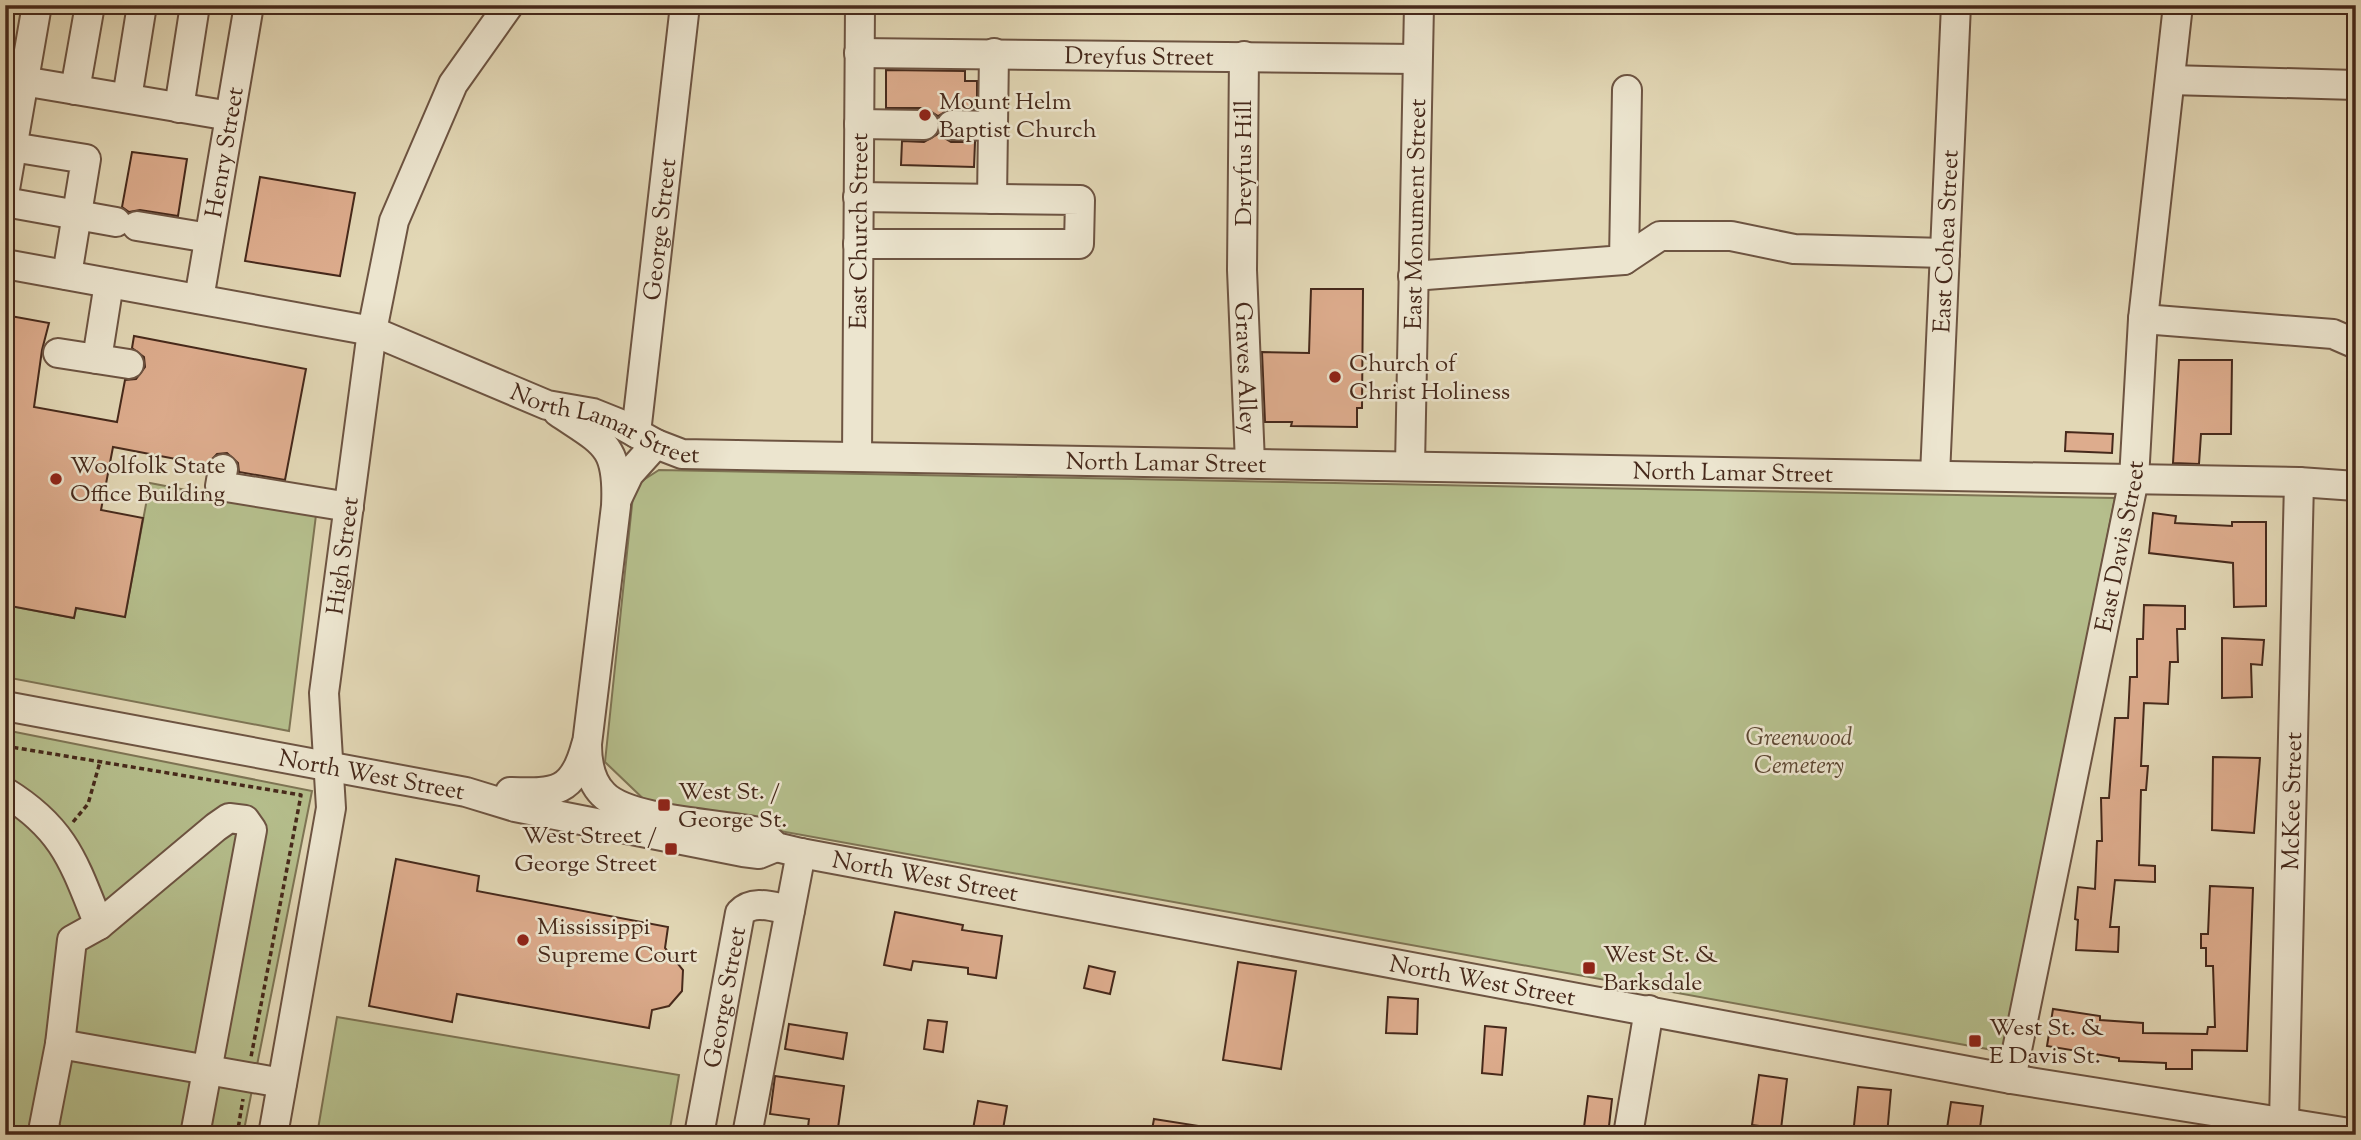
<svg xmlns="http://www.w3.org/2000/svg" width="2361" height="1140" viewBox="0 0 2361 1140" font-family="'Sorts Mill Goudy',serif">
<style>
.green{fill:#b5be8c;stroke:#7e7454;stroke-width:2}
.building{fill:#ddac8d;stroke:#46291b;stroke-width:2}
.lines{fill:none;stroke-linecap:round;stroke-linejoin:round}
.minor-casing{stroke:#6d5442;stroke-width:32}
.path{stroke:#46291b;stroke-width:3.5;stroke-dasharray:5 3.5;stroke-linecap:butt}
.minor{stroke:#ece5cf;stroke-width:28}
.poi-dot{fill:#8f2418;stroke:#ece5cf;stroke-width:2.5}
.labels{text-anchor:middle;stroke-width:5;stroke-linejoin:round;paint-order:stroke}
.street-label{font-size:24px;fill:#46291b;stroke:#ece5cf}
.poi-label{font-size:24px;fill:#46291b;stroke:#ece5cf;text-anchor:start}
.park-label{font-size:24px;font-style:italic;fill:#5c4732;stroke:#ece5cf}
</style>
<rect width="100%" height="100%" fill="#e2d7b5"/>
<filter id="stains"><feTurbulence type="fractalNoise" baseFrequency=".00286" numOctaves="4"/><feColorMatrix values="0 0 0 0 .2 0 0 0 0 .09 0 0 0 0 .02 0 0 0 .5 -.17"/></filter>
<radialGradient id="worn" r=".72"><stop offset=".6" stop-color="#630" stop-opacity="0"/><stop offset="1" stop-color="#630" stop-opacity=".3"/></radialGradient>
<g class="green">
<polygon points="659,470 2115,498 2004,1052 653,808 605,762 634,486"/>
<polygon points="150,483 316,515 289,731 5,677 5,605 74,618 76,608 125,616"/>
<polygon points="5,730 312,791 243,1135 5,1135"/>
<polygon points="337,1017 679,1075 669,1135 317,1135"/>
</g>
<g class="building">
<polygon points="886,70 965,71 965,81 977,81 977,109 952,108 938,116 925,108 886,108"/>
<polygon points="938,134 951,142 975,142 974,167 901,165 902,141 924,142"/>
<polygon points="132,152 187,159 178,216 140,210 129,212 122,207"/>
<polygon points="260,177 355,193 340,276 245,261"/>
<polygon points="1311,289 1363,289 1362,408 1357,408 1357,427 1291,426 1292,422 1265,422 1262,352 1309,353"/>
<polygon points="5,315 49,323 42,350 34,407 117,422 125,380 136,379 145,367 144,357 132,348 134,336 306,369 285,480 239,472 238,463 227,453 217,454 207,465 113,447 101,510 143,518 125,617 76,608 74,618 5,605"/>
<polygon points="2179,360 2232,360 2231,434 2201,434 2199,464 2173,463"/>
<polygon points="2066,432 2113,434 2112,453 2065,451"/>
<polygon points="2153,513 2176,516 2175,523 2232,526 2232,522 2266,522 2266,606 2234,607 2233,563 2149,553"/>
<polygon points="2144,605 2185,606 2185,629 2177,629 2178,662 2170,662 2168,704 2144,703 2141,766 2148,766 2146,790 2141,790 2139,865 2155,866 2155,882 2115,880 2110,927 2119,927 2118,952 2076,950 2078,920 2075,919 2078,887 2095,889 2097,841 2102,841 2101,798 2109,798 2115,718 2128,718 2130,677 2137,677 2137,639 2143,639"/>
<polygon points="2222,638 2264,640 2262,665 2251,664 2252,697 2222,698"/>
<polygon points="2213,757 2260,758 2254,833 2212,830"/>
<polygon points="396,859 479,876 477,891 668,927 665,948 683,970 682,991 669,1006 652,1010 649,1028 457,994 452,1022 369,1006"/>
<polygon points="2210,886 2253,888 2247,1051 2192,1050 2192,1069 2166,1069 2166,1063 2119,1061 2119,1058 2047,1046 2053,1009 2100,1016 2100,1020 2143,1023 2143,1033 2207,1034 2208,1027 2215,1027 2213,966 2206,966 2206,948 2201,948 2201,934 2208,934"/>
<polygon points="895,912 963,925 962,930 1002,936 996,978 968,974 968,968 913,961 911,970 884,965"/>
<polygon points="1238,962 1296,971 1281,1069 1223,1060"/>
<polygon points="1089,966 1115,972 1110,994 1084,988"/>
<polygon points="1388,997 1418,999 1417,1034 1386,1033"/>
<polygon points="928,1020 947,1022 943,1052 924,1049"/>
<polygon points="789,1024 847,1033 843,1059 785,1049"/>
<polygon points="1485,1026 1506,1028 1502,1075 1482,1073"/>
<polygon points="1759,1075 1787,1079 1781,1129 1752,1125"/>
<polygon points="775,1076 844,1086 837,1135 807,1135 809,1119 770,1114"/>
<polygon points="1858,1087 1891,1090 1887,1135 1853,1135"/>
<polygon points="1588,1096 1612,1099 1608,1135 1583,1135"/>
<polygon points="978,1101 1007,1106 1002,1135 972,1135"/>
<polygon points="1951,1102 1983,1106 1979,1135 1946,1135"/>
<polygon points="1154,1119 1199,1126 1198,1135 1151,1135"/>
</g>
<g class="lines">
<defs>
<g id="minor">
<path id="s1" d="M 859,53 L 1417,59"/>
<path id="s2" d="M 1244,56 L 1242,270 L 1250,463"/>
<polyline points="5,78 230,116"/>
<polyline points="2170,80 2356,85"/>
<polyline points="75,90 90,5"/>
<polyline points="127,98 142,5"/>
<polyline points="179,108 195,5"/>
<polyline points="859,124 924,125"/>
<polyline points="952,125 993,126"/>
<polyline points="12,147 86,159 67,275"/>
<polyline points="5,189 37,5"/>
<polyline points="992,199 994,53"/>
<polyline points="5,202 116,222"/>
<polyline points="137,226 209,238"/>
<polyline points="858,244 1079,244 1080,200 858,197"/>
<polyline points="1624,260 1660,236 1731,236 1794,249 1945,253"/>
<path id="s3" d="M 5,264 L 372,331 L 547,405 L 593,413 L 618,423 L 656,444 L 682,454 L 2299,482 L 2356,486"/>
<polyline points="1413,276 1624,260 1627,90"/>
<path id="s4" d="M 199,299 L 249,5"/>
<polyline points="2143,319 2333,334 2356,344"/>
<polyline points="58,353 129,364"/>
<polyline points="97,359 109,283"/>
<path id="s5" d="M 558,412 C 604,443 619,445 616,506 L 587,744 C 587,762 590,781 603,794 C 628,821 722,824 760,832 L 776,847 L 801,853 L 2011,1079 L 2356,1134"/>
<path id="s6" d="M 636,433 L 685,5"/>
<path id="s7" d="M 857,457 L 860,5"/>
<path id="s8" d="M 1410,466 L 1419,5"/>
<polyline points="223,469 220,486 349,507"/>
<path id="s9" d="M 1935,475 L 1956,5"/>
<polyline points="617,499 629,474 656,444"/>
<path id="s10" d="M 5,706 L 466,792 L 515,807 L 743,852 L 759,854 L 776,847"/>
<path d="M 5,792 C 65,829 74,863 99,925"/>
<path d="M 510,792 C 555,793 573,794 586,745"/>
<polyline points="60,1044 282,1083"/>
<path id="s11" d="M 2011,1079 L 2134,479 L 2143,319 L 2178,5"/>
<path id="s12" d="M 2284,1121 L 2299,482"/>
<polyline points="48,1135 44,1126 60,1044 72,940 99,925 216,827 229,818 245,820 252,830 195,1135"/>
<path id="s13" d="M 273,1135 L 331,808 L 324,693 L 372,331 L 394,221 L 453,84 L 509,5"/>
<path id="s14" d="M 699,1135 L 740,913 C 753,899 773,907 790,910"/>
<polyline points="747,1135 801,853"/>
<polyline points="1628,1135 1649,1010"/>
</g>
</defs>
<use href="#minor" class="minor-casing"/>
<g class="path">
<polyline points="5,746 301,795 251,1057"/>
<polyline points="73,822 88,804 100,762"/>
<polyline points="237,1135 243,1099"/>
</g>
<use href="#minor" class="minor"/>
</g>
<g class="poi-dot">
<circle cx="925" cy="115" r="7"/>
<circle cx="1335" cy="377" r="7"/>
<circle cx="56" cy="479" r="7"/>
<rect x="657" y="798" width="14" height="14" rx="3.5"/>
<rect x="664" y="842" width="14" height="14" rx="3.5"/>
<circle cx="523" cy="940" r="7"/>
<rect x="1582" y="961" width="14" height="14" rx="3.5"/>
<rect x="1968" y="1034" width="14" height="14" rx="3.5"/>
</g>
<g class="labels">
<g class="street-label">
<text dy="8" stroke="none"><textPath href="#s1" startOffset="280">Dreyfus Street</textPath></text>
<text dy="8" stroke="none"><textPath href="#s4" startOffset="149">Henry Street</textPath></text>
<text transform="translate(1243 163) rotate(-90)" y="8">Dreyfus Hill</text>
<text dy="8" stroke="none"><textPath href="#s8" startOffset="252">East Monument Street</textPath></text>
<text dy="8" stroke="none"><textPath href="#s6" startOffset="205">George Street</textPath></text>
<text dy="8" stroke="none"><textPath href="#s7" startOffset="226">East Church Street</textPath></text>
<text dy="8" stroke="none"><textPath href="#s9" startOffset="234">East Cohea Street</textPath></text>
<text dy="8" stroke="none"><textPath href="#s2" startOffset="312">Graves Alley</textPath></text>
<text dy="8" stroke="none"><textPath href="#s3" startOffset="625">North Lamar Street</textPath></text>
<text dy="8" stroke="none"><textPath href="#s3" startOffset="1192">North Lamar Street</textPath></text>
<text dy="8" stroke="none"><textPath href="#s3" startOffset="1759">North Lamar Street</textPath></text>
<text dy="8" stroke="none"><textPath href="#s11" startOffset="544">East Davis Street</textPath></text>
<text dy="8" stroke="none"><textPath href="#s13" startOffset="586">High Street</textPath></text>
<text dy="8" stroke="none"><textPath href="#s10" startOffset="373">North West Street</textPath></text>
<text dy="8" stroke="none"><textPath href="#s12" startOffset="320">McKee Street</textPath></text>
<text dy="8" stroke="none"><textPath href="#s5" startOffset="751">North West Street</textPath></text>
<text dy="8" stroke="none"><textPath href="#s5" startOffset="1318">North West Street</textPath></text>
<text dy="8" stroke="none"><textPath href="#s14" startOffset="140">George Street</textPath></text>
</g>
<g class="poi-label">
<text x="939" y="109">Mount Helm<tspan x="939" dy="28">Baptist Church</tspan></text>
<text x="1349" y="371">Church of<tspan x="1349" dy="28">Christ Holiness</tspan></text>
<text x="70" y="473">Woolfolk State<tspan x="70" dy="28">Office Building</tspan></text>
<text x="678" y="799">West St. /<tspan x="678" dy="28">George St.</tspan></text>
<text x="657" y="843" text-anchor="end">West Street /<tspan x="657" dy="28">George Street</tspan></text>
<text x="537" y="934">Mississippi<tspan x="537" dy="28">Supreme Court</tspan></text>
<text x="1603" y="962">West St. &amp;<tspan x="1603" dy="28">Barksdale</tspan></text>
<text x="1989" y="1035">West St. &amp;<tspan x="1989" dy="28">E Davis St.</tspan></text>
</g>
<g class="park-label">
<text x="1799" y="745">Greenwood<tspan x="1799" dy="28">Cemetery</tspan></text>
</g>
</g>
<rect width="2361" height="1140" fill="none" stroke="#e2d7b5" stroke-width="28"/>
<rect x="7" y="7" width="2347" height="1126" fill="none" stroke="#46291b" stroke-width="3.5"/>
<rect x="14" y="14" width="2333" height="1112" fill="none" stroke="#46291b" stroke-width="2"/>
<rect width="100%" height="100%" filter="url(#stains)"/>
<rect width="100%" height="100%" fill="url(#worn)"/>
</svg>
